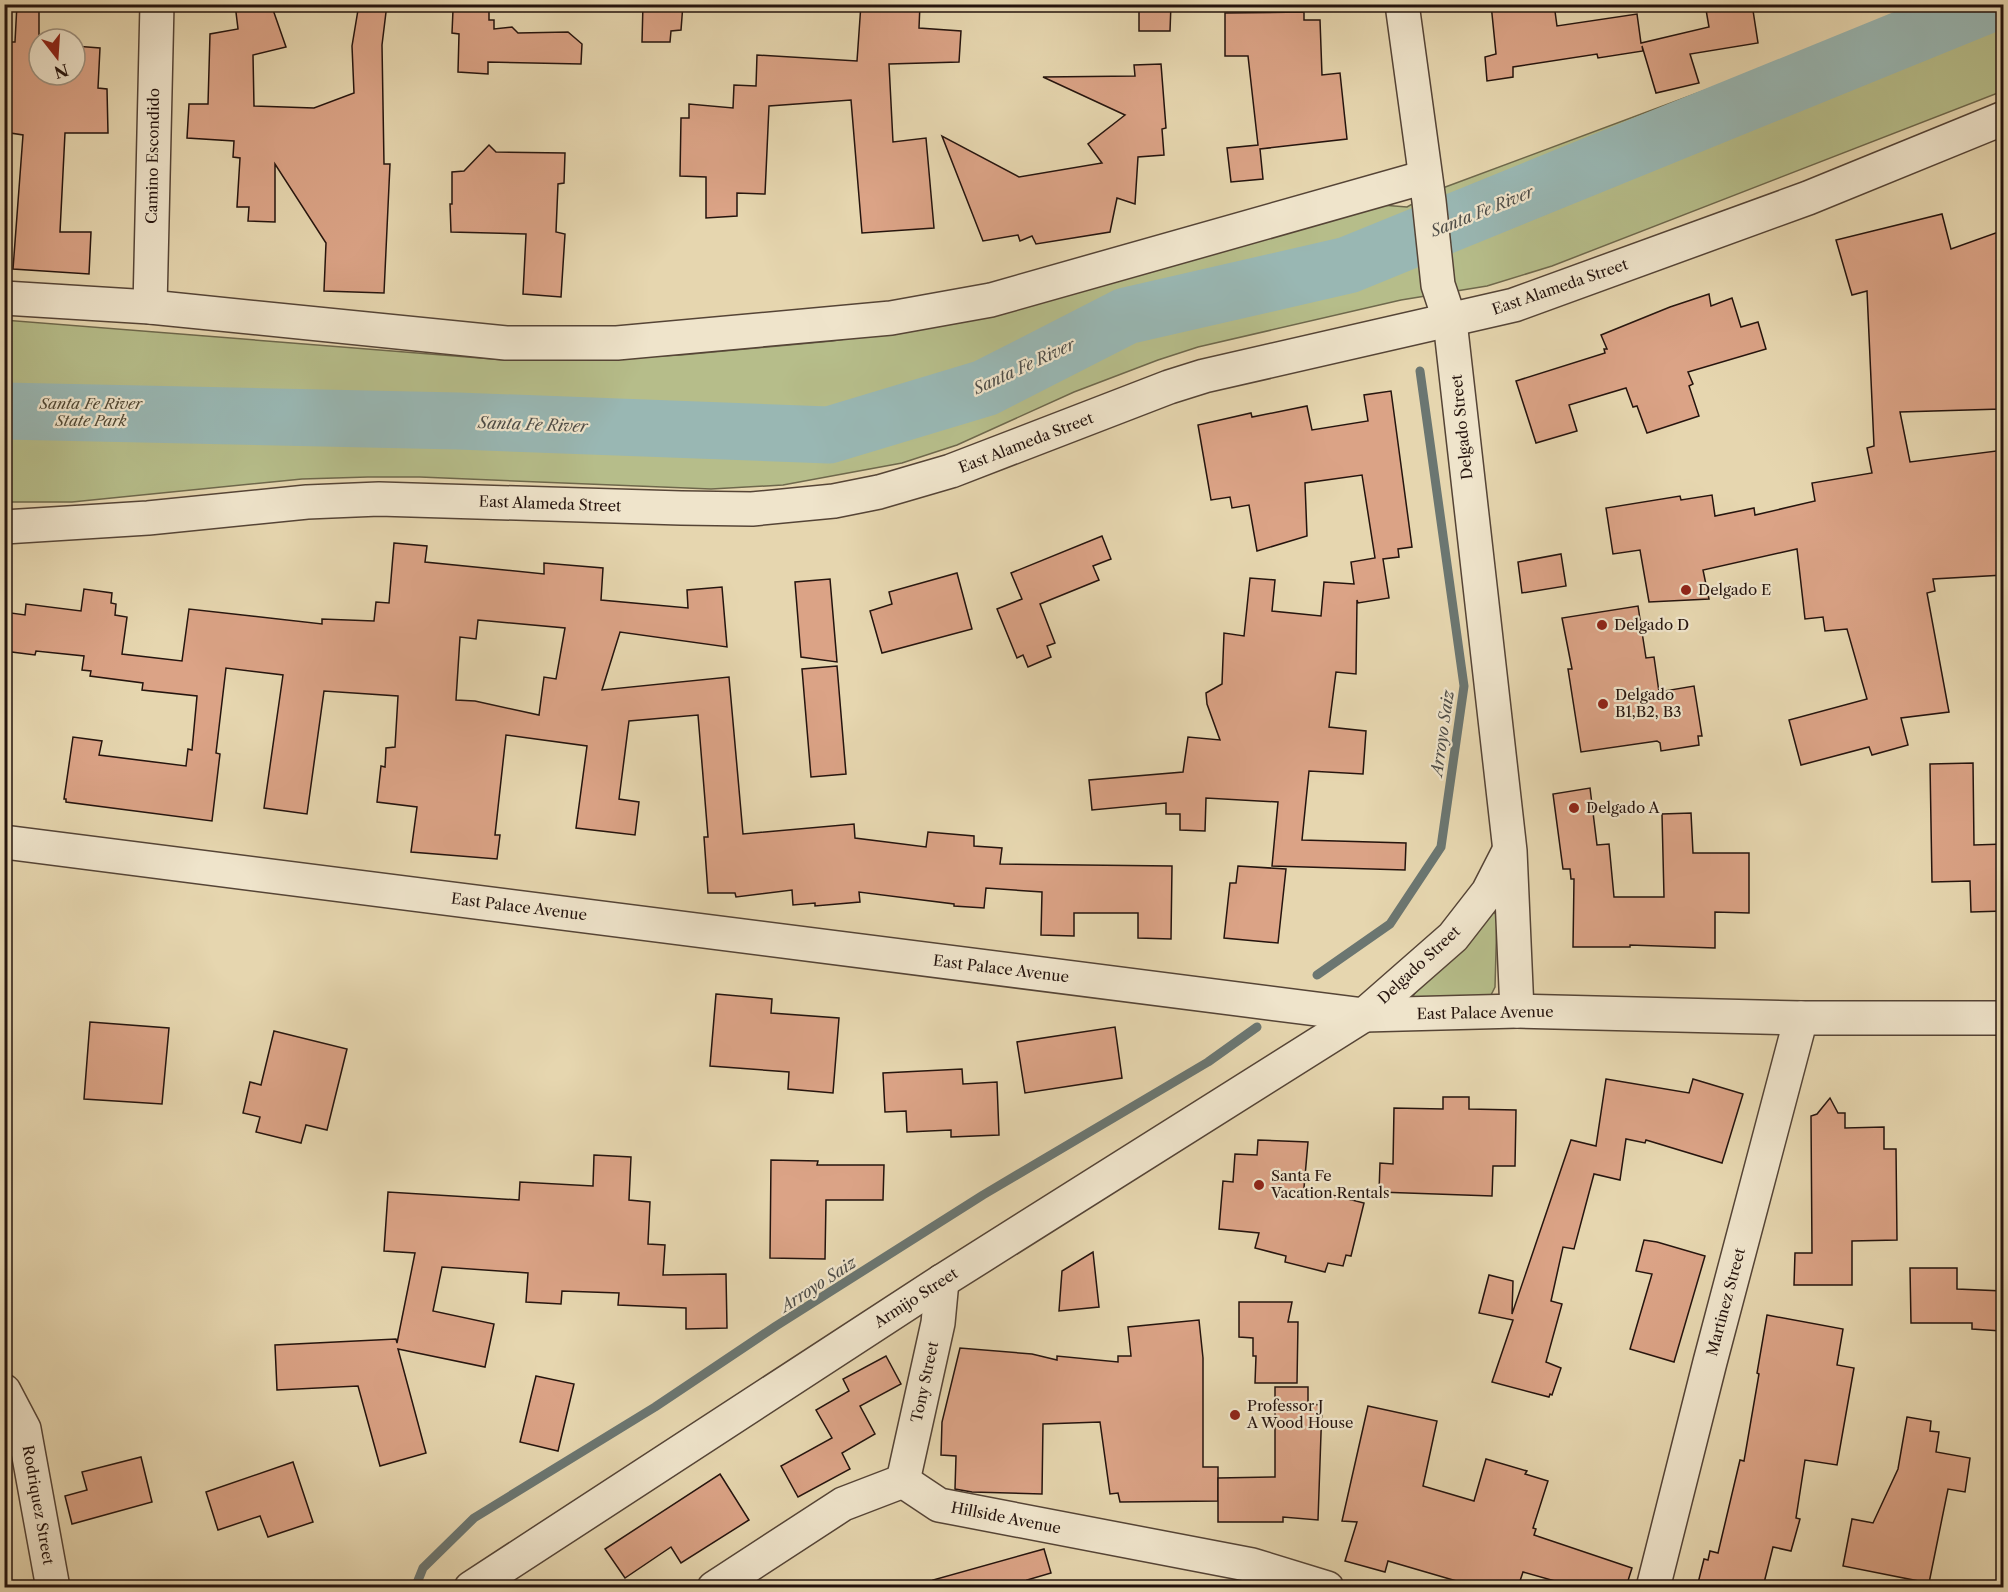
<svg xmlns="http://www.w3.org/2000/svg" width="2008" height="1592" viewBox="0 0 2008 1592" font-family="'Libre Caslon Text',serif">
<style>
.green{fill:#b6bd8a;stroke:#6e684c;stroke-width:1.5}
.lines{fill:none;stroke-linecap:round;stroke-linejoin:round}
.stream{stroke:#6b7671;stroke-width:9}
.river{stroke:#99b7b3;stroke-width:57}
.building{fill:#dba386;stroke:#25140e;stroke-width:1.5;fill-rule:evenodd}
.minor-casing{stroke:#554436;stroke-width:36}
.tertiary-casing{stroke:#554436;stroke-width:36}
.minor{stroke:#efe4cb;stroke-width:33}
.tertiary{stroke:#efe4cb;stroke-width:33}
.poi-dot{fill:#8f2418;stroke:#efe4cb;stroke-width:2}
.labels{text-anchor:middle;stroke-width:4.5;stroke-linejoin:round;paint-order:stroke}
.street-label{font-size:15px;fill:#25140e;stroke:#efe4cb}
.park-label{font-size:15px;font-style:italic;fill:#504733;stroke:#efe4cb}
.poi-label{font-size:15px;fill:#25140e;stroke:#efe4cb;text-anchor:start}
.water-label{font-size:16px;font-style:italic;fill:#4e4d48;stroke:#efe4cb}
</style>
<rect width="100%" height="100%" fill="#e6d6af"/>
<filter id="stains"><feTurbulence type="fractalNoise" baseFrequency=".00333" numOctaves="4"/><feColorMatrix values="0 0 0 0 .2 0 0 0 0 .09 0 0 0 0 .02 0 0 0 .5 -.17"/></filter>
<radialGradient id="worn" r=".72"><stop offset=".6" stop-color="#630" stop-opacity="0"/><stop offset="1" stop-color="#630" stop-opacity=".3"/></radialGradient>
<g class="green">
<polygon points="1958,5 2003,5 2003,91 1552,266 1487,286 1401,300 1198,347 1158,360 1074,392 957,445 902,463 783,485 711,489 420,477 368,477 302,479 72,502 5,502 4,320 505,360 598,359 681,355 832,341 910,329 1382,205 1407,207 1440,189 1711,88 1930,18"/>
<polygon points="1492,911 1497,915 1495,987 1491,995 1483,999 1420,1000 1413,996 1417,990"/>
</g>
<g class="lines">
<g class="stream">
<polyline points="1317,975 1390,924 1441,847 1464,686 1420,371"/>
<polyline points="415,1588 423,1568 474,1518 655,1407 776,1326 983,1195 1208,1062 1257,1027"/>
</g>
<polyline class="river" points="4,411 458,421 829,435 985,388 1126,316 1348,265 1989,4"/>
</g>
<g class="building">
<polygon points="17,4 39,4 39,75 75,75 75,46 100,48 98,88 107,89 108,133 65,133 60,232 91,232 89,274 13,269 23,135 4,132 4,42 15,42"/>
<polygon points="235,4 271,4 286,47 253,55 254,106 314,108 354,93 352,46 359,4 387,4 382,45 384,164 390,164 384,293 324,291 326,243 275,164 275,222 248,221 249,207 237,207 240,158 233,157 234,141 187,138 189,104 208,104 210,34 238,29"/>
<polygon points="643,4 683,4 681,30 671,31 670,42 642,42"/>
<polygon points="861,4 920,4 919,28 961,31 959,62 889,64 893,142 926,138 934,228 862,233 851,100 769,106 765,194 737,193 737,216 706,218 706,177 680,176 681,118 689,118 689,104 733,108 734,85 756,86 757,55 857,61"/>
<polygon points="1139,4 1171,4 1170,31 1139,31"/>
<polygon points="1491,4 1554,4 1557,26 1637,14 1641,43 1709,27 1705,4 1752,4 1758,43 1690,54 1699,83 1656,93 1642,46 1643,51 1598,58 1597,54 1513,67 1513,77 1487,81 1485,57 1496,54"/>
<polygon points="453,10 489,10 489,20 494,20 494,29 512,27 518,33 568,32 582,44 581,64 488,62 488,74 458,72 459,34 452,33"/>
<polygon points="1304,12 1304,20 1320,20 1322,75 1340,73 1347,139 1260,149 1263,179 1231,182 1227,148 1258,145 1248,56 1225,56 1225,13"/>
<polygon points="1161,64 1166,128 1162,129 1164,155 1138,157 1135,204 1117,198 1110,232 1036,244 1032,236 1020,241 1018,235 983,241 942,136 1019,177 1102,163 1088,144 1125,115 1043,77 1135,76 1134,65"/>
<polygon points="489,145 496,152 565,153 564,183 558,184 556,232 565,234 561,297 523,294 526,234 451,232 450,204 452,204 452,172 464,171"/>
<polygon points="1942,214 1951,249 2004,230 2004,389 1999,390 2001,409 1900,412 1910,462 2004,450 2004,575 1933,579 1935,591 1927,593 1949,712 1901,718 1908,745 1872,755 1869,747 1801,765 1789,720 1867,699 1847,629 1825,631 1823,617 1805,619 1797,549 1703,570 1709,599 1649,602 1640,550 1613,554 1606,508 1680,496 1681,500 1712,495 1715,516 1754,508 1755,515 1815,501 1812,483 1872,473 1867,448 1874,446 1867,291 1852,295 1836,240"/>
<polygon points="1709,294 1711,306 1732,298 1741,327 1758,322 1766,349 1688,372 1693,384 1689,386 1699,416 1647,433 1637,406 1633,407 1626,388 1569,405 1577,431 1536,443 1516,381 1605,353 1604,349 1607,349 1601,335 1670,307"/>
<polygon points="1391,391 1412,547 1398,549 1399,557 1383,559 1389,598 1358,603 1357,600 1356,674 1336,672 1329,727 1366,731 1363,774 1309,771 1302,840 1406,843 1405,870 1272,866 1278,802 1206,798 1205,831 1180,830 1180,814 1166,814 1166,803 1092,810 1089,780 1183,772 1188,737 1220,740 1207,704 1206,693 1222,684 1224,633 1244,636 1250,578 1275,580 1272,611 1321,616 1324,582 1354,584 1351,562 1375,558 1362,475 1305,483 1307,536 1257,551 1249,505 1232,508 1230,497 1211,500 1198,425 1251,413 1252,417 1307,406 1312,430 1368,421 1364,395"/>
<polygon points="1102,536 1111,559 1093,566 1099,580 1040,604 1055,643 1047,646 1051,657 1028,667 1023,655 1017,658 997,609 1022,599 1011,573"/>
<path d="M 394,543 L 427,546 L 425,562 L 544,574 L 544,563 L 603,568 L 601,600 L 688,608 L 687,590 L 722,587 L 727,647 L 620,632 L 602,690 L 729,677 L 743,834 L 854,824 L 855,838 L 926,847 L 928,832 L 974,836 L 974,846 L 1002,848 L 1000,864 L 1172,866 L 1171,939 L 1138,938 L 1138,913 L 1074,913 L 1074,936 L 1041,935 L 1042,892 L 986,888 L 984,908 L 954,906 L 954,904 L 859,892 L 860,902 L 815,906 L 815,903 L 793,905 L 792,890 L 736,897 L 735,893 L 708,893 L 704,837 L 708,837 L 698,715 L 629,721 L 619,799 L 639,802 L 635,835 L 576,828 L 587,746 L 506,735 L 495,835 L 500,835 L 497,859 L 411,852 L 417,807 L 377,802 L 381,766 L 385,767 L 386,748 L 395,747 L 398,696 L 324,691 L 307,814 L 264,808 L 283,675 L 226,668 L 216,753 L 220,754 L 212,821 L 66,802 L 66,799 L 64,799 L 73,737 L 102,741 L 99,755 L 186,766 L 188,749 L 192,750 L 197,696 L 142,690 L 143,683 L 90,676 L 91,671 L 82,670 L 84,656 L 36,651 L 35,655 L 4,651 L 4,612 L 25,615 L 26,604 L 81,611 L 84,589 L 112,593 L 111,603 L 116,604 L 115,615 L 127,617 L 122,654 L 182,661 L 189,609 L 322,624 L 322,619 L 374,621 L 376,602 L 389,603 ZM 478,620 L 565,628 L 556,679 L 544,677 L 539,715 L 475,701 L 456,700 L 460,637 L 476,639 Z"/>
<polygon points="1561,554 1566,586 1522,593 1518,562"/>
<polygon points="957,573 972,629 882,653 870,611 892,604 889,592"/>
<polygon points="830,579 837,662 801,657 795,582"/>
<polygon points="1638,606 1646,658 1654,657 1659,692 1694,686 1702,736 1698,736 1699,745 1661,751 1660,743 1657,741 1581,752 1568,669 1572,669 1562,618"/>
<polygon points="837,666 846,774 811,777 802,669"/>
<polygon points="1973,763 1974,845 2004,844 2004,911 1971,912 1970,881 1932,882 1930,764"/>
<polygon points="1590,788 1597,845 1609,844 1614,897 1664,897 1662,814 1691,813 1693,853 1749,853 1749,913 1715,912 1715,948 1630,945 1630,947 1573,947 1574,879 1571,879 1570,869 1563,869 1553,794"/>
<polygon points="1238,866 1286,869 1278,943 1224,938 1230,883 1236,883"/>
<polygon points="716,994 772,999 771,1013 839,1018 833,1093 788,1089 789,1072 710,1066"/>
<polygon points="90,1022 169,1028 162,1104 84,1099"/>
<polygon points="1115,1027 1122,1078 1025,1093 1017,1042"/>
<polygon points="274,1031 347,1049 327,1130 306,1125 301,1143 256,1132 260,1117 243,1113 250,1082 261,1085"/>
<polygon points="962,1069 963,1084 997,1082 999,1135 951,1137 951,1130 907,1132 906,1111 885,1112 883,1073"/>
<polygon points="1606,1079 1689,1093 1693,1079 1743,1094 1722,1163 1646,1140 1645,1143 1626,1139 1620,1180 1594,1174 1574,1249 1563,1247 1551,1301 1562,1304 1546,1362 1561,1368 1552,1395 1550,1394 1549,1397 1492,1382 1513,1320 1479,1313 1489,1275 1513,1281 1512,1314 1571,1140 1596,1146"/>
<polygon points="1443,1097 1469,1097 1469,1109 1516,1110 1515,1166 1493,1166 1492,1196 1379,1192 1380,1163 1393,1164 1394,1108 1443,1109"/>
<polygon points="1830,1098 1838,1113 1845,1113 1845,1128 1884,1127 1884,1149 1896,1149 1897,1240 1852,1241 1852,1285 1794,1285 1795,1253 1812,1253 1811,1116 1817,1114"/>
<polygon points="1258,1140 1308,1142 1304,1188 1364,1203 1351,1256 1346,1255 1343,1266 1328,1263 1325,1272 1285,1262 1286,1256 1255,1248 1259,1233 1219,1229 1223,1181 1233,1182 1235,1154 1257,1155"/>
<polygon points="594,1155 631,1157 629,1200 650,1202 648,1244 665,1245 663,1275 726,1274 727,1328 686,1329 686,1308 618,1305 619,1293 562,1291 561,1304 526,1302 528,1273 442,1267 433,1311 494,1324 485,1367 398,1349 426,1453 380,1466 358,1386 277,1390 275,1345 396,1339 397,1343 415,1253 384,1251 388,1192 519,1200 520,1182 593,1186"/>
<polygon points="771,1160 818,1161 817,1165 884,1165 883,1200 826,1200 825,1259 770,1258"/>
<polygon points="1644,1240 1657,1242 1705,1256 1674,1362 1630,1349 1652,1274 1636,1271"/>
<polygon points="1093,1252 1099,1307 1059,1311 1062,1271"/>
<polygon points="1910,1268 1957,1268 1957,1289 2003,1291 2001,1331 1972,1329 1972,1323 1911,1323"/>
<polygon points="1239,1302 1292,1302 1288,1322 1298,1322 1297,1383 1255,1383 1256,1356 1253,1356 1253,1338 1239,1337"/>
<polygon points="1767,1315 1843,1329 1837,1365 1854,1368 1837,1465 1805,1460 1796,1518 1800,1519 1791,1551 1773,1547 1763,1587 1697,1587 1704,1559 1708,1560 1710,1551 1718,1553 1740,1460 1744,1461 1759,1374 1757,1373"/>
<polygon points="1199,1320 1203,1358 1203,1467 1218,1467 1218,1501 1120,1502 1118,1493 1110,1494 1100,1422 1043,1424 1042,1494 972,1492 955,1489 956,1456 941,1455 942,1422 960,1348 1032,1354 1057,1360 1057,1356 1118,1362 1118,1356 1131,1356 1128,1327"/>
<polygon points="886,1356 901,1384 860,1406 875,1434 842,1453 850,1469 798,1497 781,1466 832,1438 816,1410 849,1391 843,1379"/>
<polygon points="536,1376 574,1384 558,1451 520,1442"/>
<polygon points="1275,1387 1308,1387 1308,1404 1322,1405 1318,1520 1283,1517 1283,1522 1218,1522 1218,1478 1275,1477"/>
<polygon points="1368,1406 1437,1421 1423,1486 1474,1501 1486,1459 1527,1471 1525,1474 1548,1481 1533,1528 1536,1529 1534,1535 1632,1568 1626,1587 1576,1587 1523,1572 1518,1587 1477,1587 1388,1561 1385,1572 1345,1561 1357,1522 1342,1521"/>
<polygon points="1907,1417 1931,1421 1930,1431 1939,1432 1936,1452 1970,1458 1965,1492 1948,1489 1929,1583 1843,1566 1852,1519 1873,1523 1898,1469"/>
<polygon points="141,1457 152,1502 72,1524 65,1496 87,1490 82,1472"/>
<polygon points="293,1462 313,1522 268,1537 260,1516 218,1530 206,1492"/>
<polygon points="720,1474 749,1520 681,1563 671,1547 625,1578 605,1549"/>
<polygon points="1044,1549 1051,1573 1027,1580 1029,1587 934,1587 933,1580"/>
</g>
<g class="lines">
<defs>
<g id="minor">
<polyline points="4,298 150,307 506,343 617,343 891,318 991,300 1425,177"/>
<polyline points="150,307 157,4"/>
<polyline points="4,842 1364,1015 1517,1011 1510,851 1450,321 1438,285 1429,201 1402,4"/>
<polyline points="4,1391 24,1429 53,1588"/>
<polyline points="903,1481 938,1323 942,1281"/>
<polyline points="471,1588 942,1281 1364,1015 1453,937 1488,892 1509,851"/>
<polyline points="714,1588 843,1504 903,1481 939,1505 1252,1565 1327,1588"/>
<polyline points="1653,1588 1710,1362 1801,1018"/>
</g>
<g id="tertiary">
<polyline points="4,527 148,518 307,502 379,499 681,508 752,509 834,501 879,492 951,471 1169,387 1204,376 1514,305 1808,198 2004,118"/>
<polyline points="1517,1011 1801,1018 2004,1018"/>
</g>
</defs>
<use href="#minor" class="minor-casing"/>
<use href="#tertiary" class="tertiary-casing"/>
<use href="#minor" class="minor"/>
<use href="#tertiary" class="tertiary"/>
</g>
<g class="poi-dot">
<circle cx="1686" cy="590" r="6"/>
<circle cx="1602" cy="625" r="6"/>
<circle cx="1603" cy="704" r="6"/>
<circle cx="1574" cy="808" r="6"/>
<circle cx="1259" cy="1185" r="6"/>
<circle cx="1235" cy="1415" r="6"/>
</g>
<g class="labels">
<g class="street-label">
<text transform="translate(153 156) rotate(-89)" y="5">Camino Escondido</text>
<text transform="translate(1560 287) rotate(-19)" y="5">East Alameda Street</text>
<text transform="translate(1462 427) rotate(-96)" y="5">Delgado Street</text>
<text transform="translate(1026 443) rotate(-21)" y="5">East Alameda Street</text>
<text transform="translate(550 504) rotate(2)" y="5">East Alameda Street</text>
<text transform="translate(519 907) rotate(7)" y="5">East Palace Avenue</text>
<text transform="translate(1419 965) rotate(-43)" y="5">Delgado Street</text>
<text transform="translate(1001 969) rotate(7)" y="5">East Palace Avenue</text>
<text transform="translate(1485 1013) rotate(-1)" y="5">East Palace Avenue</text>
<text transform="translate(916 1298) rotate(-33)" y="5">Armijo Street</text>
<text transform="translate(1726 1302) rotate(-75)" y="5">Martinez Street</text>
<text transform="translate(925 1382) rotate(-78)" y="5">Tony Street</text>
<text transform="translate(38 1505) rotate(80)" y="5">Rodriquez Street</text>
<text transform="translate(1006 1518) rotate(11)" y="5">Hillside Avenue</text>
</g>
<g class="park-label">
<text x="91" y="409">Santa Fe River<tspan x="91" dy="17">State Park</tspan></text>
</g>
<g class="poi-label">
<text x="1698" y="595">Delgado E</text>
<text x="1614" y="630">Delgado D</text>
<text x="1615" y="700">Delgado<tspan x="1615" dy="17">B1,B2, B3</tspan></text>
<text x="1586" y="813">Delgado A</text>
<text x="1271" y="1181">Santa Fe<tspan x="1271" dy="17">Vacation Rentals</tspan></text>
<text x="1247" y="1411">Professor J<tspan x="1247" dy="17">A Wood House</tspan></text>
</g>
<g class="water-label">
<text transform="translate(1482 211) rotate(-22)" y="6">Santa Fe River</text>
<text transform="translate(1024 366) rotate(-25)" y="6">Santa Fe River</text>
<text transform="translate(533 424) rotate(2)" y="6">Santa Fe River</text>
<text transform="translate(1442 733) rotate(-82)" y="6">Arroyo Saiz</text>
<text transform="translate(818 1284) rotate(-33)" y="6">Arroyo Saiz</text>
</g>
</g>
<rect width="2008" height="1592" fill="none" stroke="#e6d6af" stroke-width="24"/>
<rect x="6" y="6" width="1996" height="1580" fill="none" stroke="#25140e" stroke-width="3"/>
<rect x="12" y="12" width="1984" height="1568" fill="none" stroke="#25140e" stroke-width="1.5"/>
<g transform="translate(57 57) rotate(163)"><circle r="28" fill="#efe4cb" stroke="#9e917f" stroke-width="1.5"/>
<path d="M0-4.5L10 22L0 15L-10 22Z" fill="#8f2418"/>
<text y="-9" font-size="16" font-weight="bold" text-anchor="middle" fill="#25140e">N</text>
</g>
<rect width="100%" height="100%" filter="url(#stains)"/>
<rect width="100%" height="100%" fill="url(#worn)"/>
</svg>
